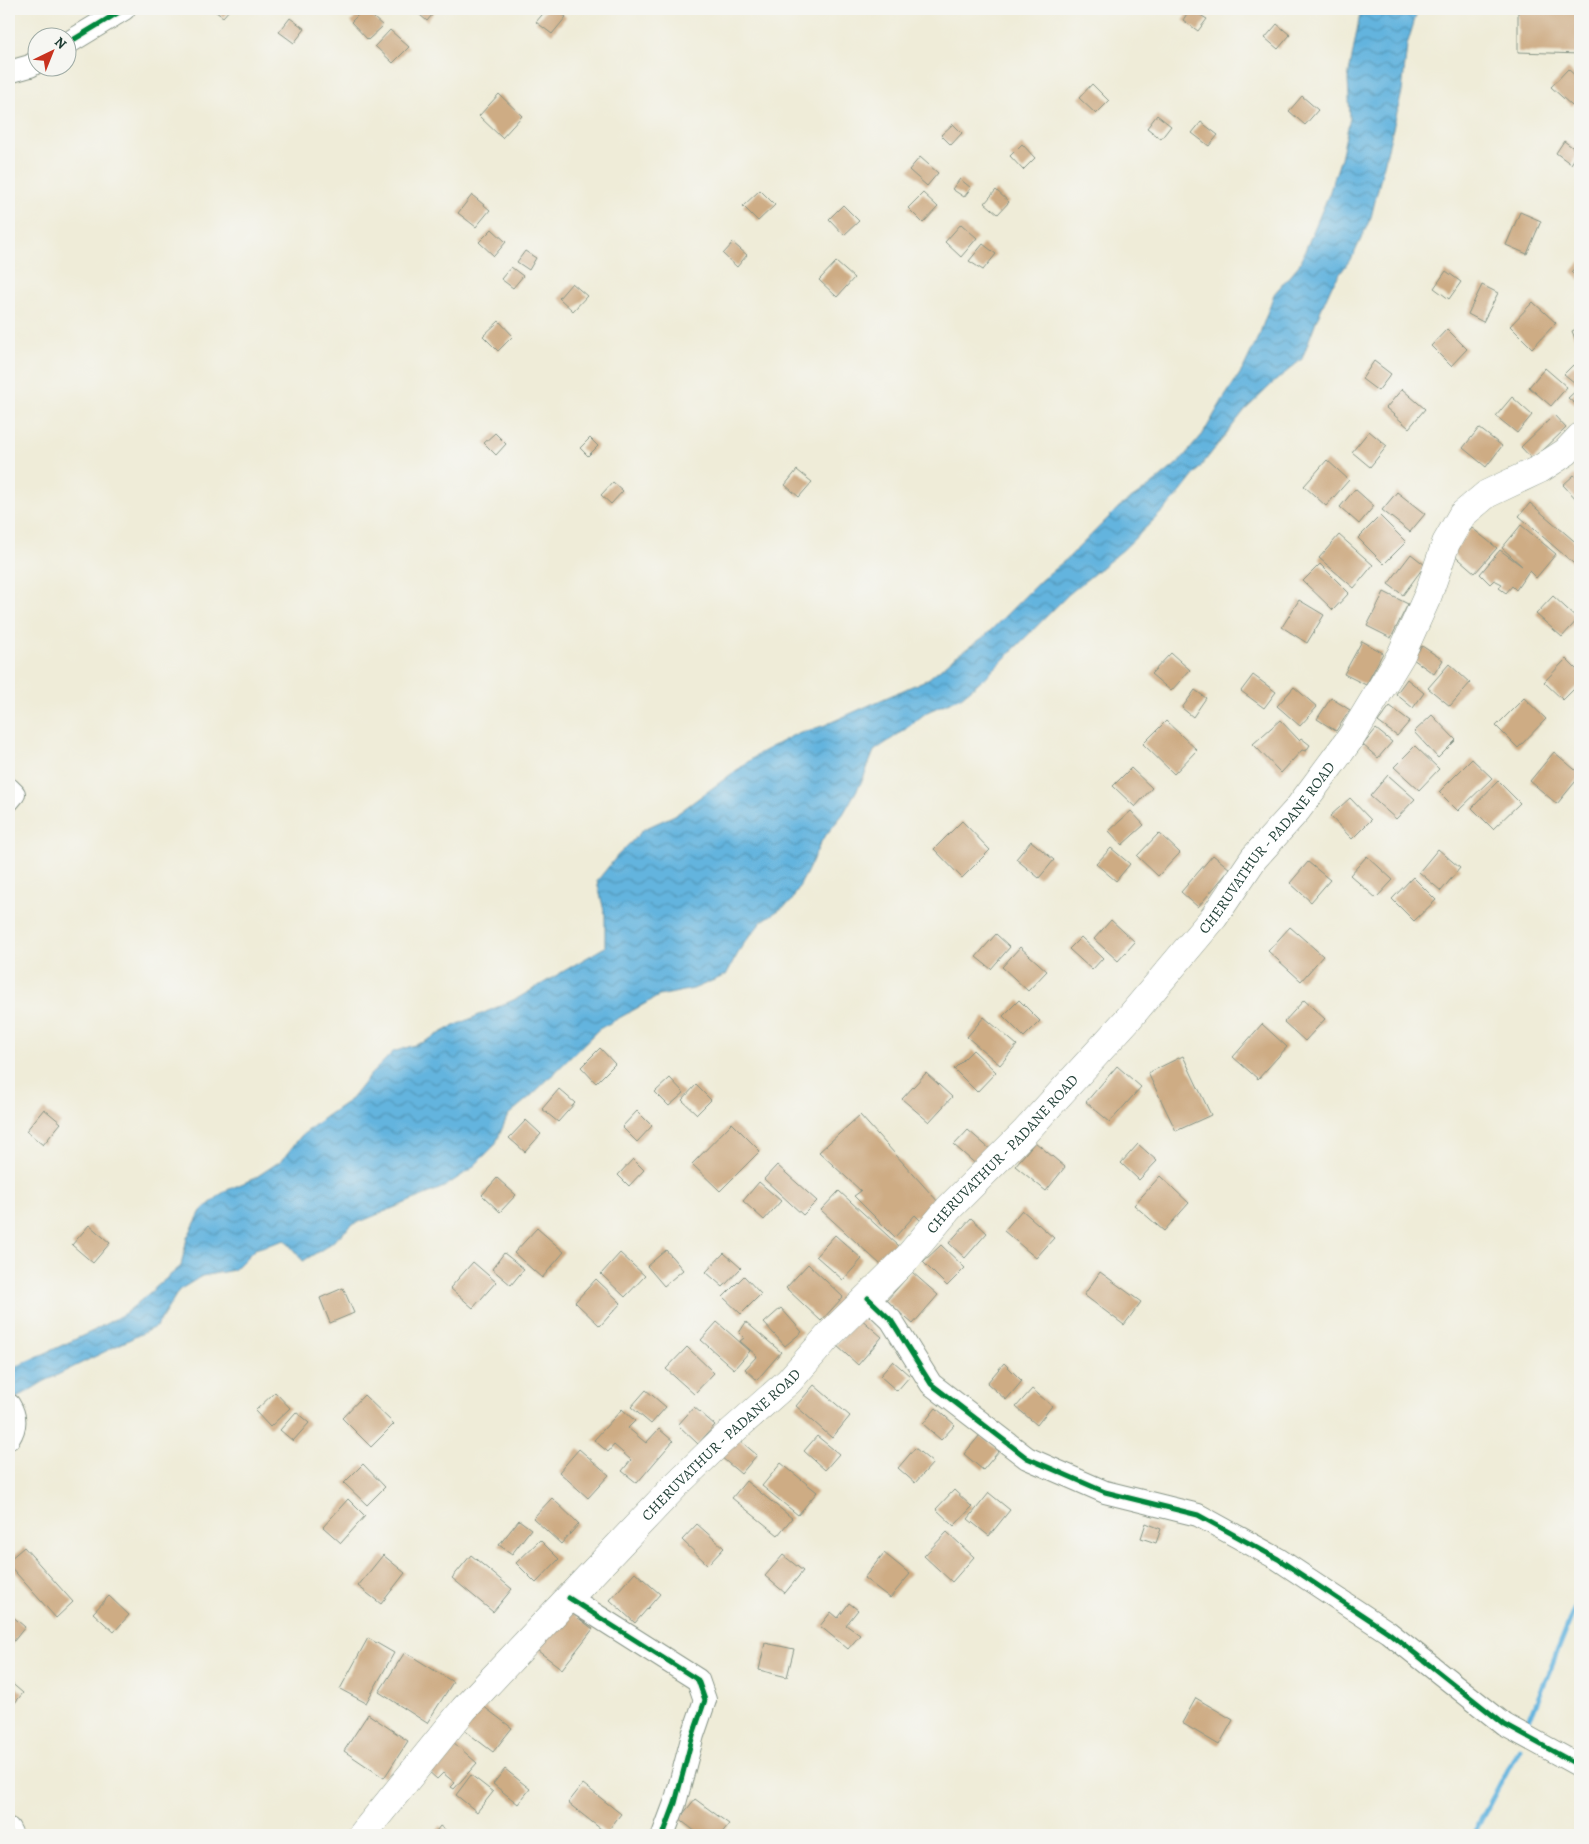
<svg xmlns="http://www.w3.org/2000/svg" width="1589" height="1844" viewBox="0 0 1589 1844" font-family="Alegreya,serif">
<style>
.water{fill:url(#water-waves);stroke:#417889}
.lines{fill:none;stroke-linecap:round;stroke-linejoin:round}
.stream{stroke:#63b4de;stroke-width:5}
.building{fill:#ceac84}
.minor-casing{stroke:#879486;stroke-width:24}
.major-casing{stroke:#879486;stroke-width:29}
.minor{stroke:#fff;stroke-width:22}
.major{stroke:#fff;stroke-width:28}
.quiet{stroke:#55b346;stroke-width:4;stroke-dasharray:8 4;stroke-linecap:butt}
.cycleway-casing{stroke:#f6f6f2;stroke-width:8}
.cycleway{stroke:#00873e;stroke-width:5}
.labels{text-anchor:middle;stroke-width:5;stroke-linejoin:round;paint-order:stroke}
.street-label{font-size:15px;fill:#1f3d34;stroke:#f6f6f2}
</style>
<defs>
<pattern id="water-waves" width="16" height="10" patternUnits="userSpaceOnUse" patternTransform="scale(1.25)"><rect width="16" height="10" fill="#63b4de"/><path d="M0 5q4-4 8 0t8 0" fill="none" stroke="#5194b5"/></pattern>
</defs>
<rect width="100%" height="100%" fill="#f6f6f2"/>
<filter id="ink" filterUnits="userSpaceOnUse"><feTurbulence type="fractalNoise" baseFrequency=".02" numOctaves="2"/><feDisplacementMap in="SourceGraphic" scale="10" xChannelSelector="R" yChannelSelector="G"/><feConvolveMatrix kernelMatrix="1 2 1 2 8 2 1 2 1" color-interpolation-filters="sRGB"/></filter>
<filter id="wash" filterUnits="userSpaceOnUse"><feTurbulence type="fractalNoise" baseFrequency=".0096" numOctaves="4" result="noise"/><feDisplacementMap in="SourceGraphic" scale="20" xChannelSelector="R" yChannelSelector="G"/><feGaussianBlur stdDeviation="1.12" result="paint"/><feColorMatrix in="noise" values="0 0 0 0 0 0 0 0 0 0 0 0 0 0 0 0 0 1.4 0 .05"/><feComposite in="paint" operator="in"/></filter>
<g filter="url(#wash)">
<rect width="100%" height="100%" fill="#efecd8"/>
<polygon class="water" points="1361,9 1418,9 1407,45 1402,92 1371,217 1354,254 1332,285 1316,321 1302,359 1273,383 1244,411 1176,498 1124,549 1069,594 988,675 961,697 927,712 903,731 874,751 862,781 843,814 822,840 807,872 791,902 762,921 742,946 726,975 693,989 659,996 599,1029 532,1095 508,1115 495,1145 471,1169 444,1187 352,1225 329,1245 303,1261 285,1240 255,1249 234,1270 202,1276 179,1290 157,1326 43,1382 9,1403 9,1370 93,1331 127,1312 181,1266 187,1238 201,1211 225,1191 255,1178 282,1160 301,1136 325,1117 351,1099 371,1074 393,1052 424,1042 454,1026 518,998 605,947 605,915 597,881 618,855 644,829 677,814 760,753 792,736 825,725 928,679 955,657 985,636 1040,581 1068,558 1119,507 1150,486 1179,462 1203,434 1222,401 1243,369 1260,333 1274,294 1299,265 1329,194 1341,158 1350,118 1348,79"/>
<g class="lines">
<g class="stream">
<polyline points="1529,1721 1580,1595"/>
<polyline points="1473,1835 1519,1748"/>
</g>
</g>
<g id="blocks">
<g class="building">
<polygon points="212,9 230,9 223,17"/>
<polygon points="364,9 383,26 368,40 351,22"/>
<polygon points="413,9 437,9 427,21"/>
<polygon points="547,9 556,9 566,17 552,34 536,22"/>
<polygon points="1190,9 1207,19 1198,31 1183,20"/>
<polygon points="1518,9 1580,10 1580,54 1518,52"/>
<polygon points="290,18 305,29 294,43 279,32"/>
<polygon points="1277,24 1290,35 1278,49 1265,38"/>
<polygon points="390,30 409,47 393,63 375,46"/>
<polygon points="1568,69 1580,80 1580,97 1572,106 1551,87"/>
<polygon points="1092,84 1109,101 1096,114 1079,98"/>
<polygon points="499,94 522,116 502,138 479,116"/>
<polygon points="1302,96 1318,110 1305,125 1289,111"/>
<polygon points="1157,115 1171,126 1161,139 1147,128"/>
<polygon points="1201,122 1218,135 1209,146 1192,133"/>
<polygon points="953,124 962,133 951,145 941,135"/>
<polygon points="1564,141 1579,152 1571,164 1556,153"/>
<polygon points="1022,144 1035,158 1023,170 1010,156"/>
<polygon points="920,157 938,173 927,186 909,170"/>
<polygon points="960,179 971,188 964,197 952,189"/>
<polygon points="760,190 775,205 758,221 743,206"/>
<polygon points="996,190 1009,202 998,214 985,203"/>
<polygon points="923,193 938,207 923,223 908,208"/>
<polygon points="472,195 490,210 476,227 458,213"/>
<polygon points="843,205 859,221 844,235 829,219"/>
<polygon points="1520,212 1541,221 1527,254 1506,245"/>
<polygon points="961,224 977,238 961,257 945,242"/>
<polygon points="492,229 506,242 494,256 479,242"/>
<polygon points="733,243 747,255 737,267 723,254"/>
<polygon points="983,244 996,254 983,270 969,261"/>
<polygon points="525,251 536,258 529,270 517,262"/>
<polygon points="836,262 854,278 837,297 819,280"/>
<polygon points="1580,262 1580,280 1571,272"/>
<polygon points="511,267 523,276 513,288 501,279"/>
<polygon points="1446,271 1461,282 1449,299 1434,288"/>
<polygon points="572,283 587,296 573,311 559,298"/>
<polygon points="1482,285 1498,293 1483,322 1468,314"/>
<polygon points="1533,302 1556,323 1532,348 1510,326"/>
<polygon points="499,321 513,336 498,351 483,336"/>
<polygon points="1580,327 1580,351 1572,331"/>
<polygon points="1447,329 1467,349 1451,366 1431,346"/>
<polygon points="1374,361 1391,374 1378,391 1362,379"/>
<polygon points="1573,365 1579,369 1580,367 1580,408 1568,398 1580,387 1564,374"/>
<polygon points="1545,368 1567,387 1551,406 1529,387"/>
<polygon points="1402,389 1425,409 1409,428 1386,408"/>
<polygon points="1512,397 1532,415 1517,433 1496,416"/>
<polygon points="1554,415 1566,428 1533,460 1521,447"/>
<polygon points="1479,428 1502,446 1486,467 1463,448"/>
<polygon points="1369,431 1387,446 1370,467 1352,452"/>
<polygon points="495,433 506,444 496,455 484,443"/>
<polygon points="590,438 598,446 588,456 580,448"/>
<polygon points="1327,460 1349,480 1326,506 1304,486"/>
<polygon points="797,470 812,482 799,497 785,485"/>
<polygon points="1574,475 1580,481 1580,503 1563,485"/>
<polygon points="613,482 623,491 611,504 601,495"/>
<polygon points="1355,489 1374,506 1359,524 1340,507"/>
<polygon points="1397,492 1425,514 1410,532 1382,510"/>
<polygon points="1530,503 1580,546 1580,569 1519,516"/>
<polygon points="1380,516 1406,542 1384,564 1358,538"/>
<polygon points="1521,525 1556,554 1536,578 1529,571 1516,590 1512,586 1506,593 1499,588 1502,584 1494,580 1490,584 1480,574 1500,550 1522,566 1502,548"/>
<polygon points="1472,528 1497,548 1475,573 1452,553"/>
<polygon points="1339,535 1373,565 1354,588 1319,558"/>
<polygon points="1411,554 1425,565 1403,595 1388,584"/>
<polygon points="1320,564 1349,593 1333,610 1303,581"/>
<polygon points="1384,592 1408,604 1391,638 1367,626"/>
<polygon points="1553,596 1578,619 1562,637 1536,614"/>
<polygon points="1299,600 1324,615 1307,643 1282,627"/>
<polygon points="1362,641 1383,653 1366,685 1344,674"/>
<polygon points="1422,646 1443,660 1434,674 1413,659"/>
<polygon points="1171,653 1190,670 1171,691 1151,674"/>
<polygon points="1566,659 1580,673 1580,683 1563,700 1544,682"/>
<polygon points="1449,664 1470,683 1450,706 1428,688"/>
<polygon points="1253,675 1276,692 1264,708 1241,691"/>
<polygon points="1407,679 1424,693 1413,708 1396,694"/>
<polygon points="1294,687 1317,707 1300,726 1277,706"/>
<polygon points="1195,690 1206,698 1193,717 1182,708"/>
<polygon points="1331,698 1350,710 1336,731 1317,719"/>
<polygon points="1524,698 1546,719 1518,748 1496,726"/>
<polygon points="1390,706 1410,721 1397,736 1378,722"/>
<polygon points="1432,715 1456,740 1438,758 1414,732"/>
<polygon points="1280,720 1299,740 1301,738 1310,745 1306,751 1302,750 1281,773 1253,744"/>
<polygon points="1166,721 1197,750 1174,774 1143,744"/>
<polygon points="1376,729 1392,742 1378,758 1363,745"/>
<polygon points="1415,746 1439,769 1419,790 1394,767"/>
<polygon points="1554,752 1580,774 1580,776 1557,804 1530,781"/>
<polygon points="1472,759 1492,778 1458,811 1439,792"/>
<polygon points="1131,768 1152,788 1135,807 1113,786"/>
<polygon points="1388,775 1415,799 1396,819 1370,796"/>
<polygon points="1498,781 1520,803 1493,829 1472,808"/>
<polygon points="1350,798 1371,820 1352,839 1330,816"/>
<polygon points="1131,811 1144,825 1122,845 1109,831"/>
<polygon points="962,821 990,850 962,878 934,849"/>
<polygon points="1159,833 1180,853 1158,876 1137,856"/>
<polygon points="1031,841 1054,860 1039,878 1016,859"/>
<polygon points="1111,848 1130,864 1116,881 1096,864"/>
<polygon points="1438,849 1460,868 1441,891 1419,872"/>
<polygon points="1213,855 1230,869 1198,907 1181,892"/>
<polygon points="1367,856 1393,880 1376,898 1350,875"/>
<polygon points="1308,862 1330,880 1311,902 1290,883"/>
<polygon points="1413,877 1436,900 1414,921 1392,899"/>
<polygon points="1111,920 1135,942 1118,961 1094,939"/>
<polygon points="1290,927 1323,956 1301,981 1268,951"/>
<polygon points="996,934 1010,947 991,969 976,957"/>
<polygon points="1081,937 1103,958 1092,970 1069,949"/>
<polygon points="1020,947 1047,971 1028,991 1002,967"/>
<polygon points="1019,1000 1040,1021 1024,1037 1003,1016"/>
<polygon points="1304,1000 1325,1019 1305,1041 1284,1022"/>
<polygon points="984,1017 1017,1045 1000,1065 967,1037"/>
<polygon points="1262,1024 1287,1047 1258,1079 1233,1057"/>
<polygon points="600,1048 615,1064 596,1083 581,1067"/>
<polygon points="973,1050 996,1072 977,1092 954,1069"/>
<polygon points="1183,1056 1211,1115 1176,1131 1148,1073"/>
<polygon points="1117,1066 1141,1087 1110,1122 1086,1102"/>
<polygon points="926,1073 952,1097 929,1122 902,1099"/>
<polygon points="670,1078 684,1093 669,1106 655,1092"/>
<polygon points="696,1085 711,1100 697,1114 682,1100"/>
<polygon points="559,1089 575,1103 558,1122 542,1109"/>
<polygon points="44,1109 61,1123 43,1145 26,1131"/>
<polygon points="637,1111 652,1126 637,1142 622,1127"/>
<polygon points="860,1115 940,1204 922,1222 915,1215 895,1237 854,1196 861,1191 819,1152"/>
<polygon points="526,1120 541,1134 525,1152 509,1138"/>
<polygon points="732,1123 760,1151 720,1191 692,1164"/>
<polygon points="968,1130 992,1151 979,1167 954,1145"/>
<polygon points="1035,1142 1065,1167 1046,1191 1015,1166"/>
<polygon points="1138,1144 1157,1161 1139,1180 1121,1163"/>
<polygon points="633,1159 644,1170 629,1186 618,1175"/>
<polygon points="777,1165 817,1201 803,1215 764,1179"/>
<polygon points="1160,1176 1189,1203 1164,1231 1134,1205"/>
<polygon points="497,1178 516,1195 500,1212 482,1195"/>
<polygon points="759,1182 781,1201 764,1220 743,1201"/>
<polygon points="839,1191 899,1246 881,1265 821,1210"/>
<polygon points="1022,1210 1054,1238 1036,1258 1004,1231"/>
<polygon points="971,1218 987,1233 965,1258 949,1243"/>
<polygon points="89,1225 110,1243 93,1263 72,1245"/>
<polygon points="537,1228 564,1252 542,1278 514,1253"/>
<polygon points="835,1235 862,1259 843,1280 816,1256"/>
<polygon points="941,1245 965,1268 947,1286 923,1262"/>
<polygon points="666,1250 683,1270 664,1286 647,1266"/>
<polygon points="504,1253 524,1269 511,1285 492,1269"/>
<polygon points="620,1253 645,1276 625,1297 601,1274"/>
<polygon points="724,1253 741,1268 723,1287 706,1272"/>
<polygon points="473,1262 496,1282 473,1308 450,1288"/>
<polygon points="808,1264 843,1297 821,1321 786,1288"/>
<polygon points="912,1272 938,1295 913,1324 886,1301"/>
<polygon points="1100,1272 1141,1302 1124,1325 1084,1295"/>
<polygon points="744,1276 761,1294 741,1314 723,1297"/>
<polygon points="596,1279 621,1303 600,1326 575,1302"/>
<polygon points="343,1288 354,1313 330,1323 320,1298"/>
<polygon points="781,1308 802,1332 785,1346 764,1323"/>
<polygon points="860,1318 882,1337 858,1365 836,1345"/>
<polygon points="717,1322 750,1351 734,1369 701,1340"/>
<polygon points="746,1322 781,1352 757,1380 745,1369 757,1356 740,1341 744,1338 739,1333"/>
<polygon points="687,1347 714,1373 694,1394 666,1369"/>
<polygon points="893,1361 910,1376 897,1391 880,1376"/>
<polygon points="1004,1363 1022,1381 1006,1400 987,1383"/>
<polygon points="814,1385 850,1416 832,1438 796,1406"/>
<polygon points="1032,1389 1052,1406 1037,1425 1016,1407"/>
<polygon points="646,1390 666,1407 651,1424 631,1407"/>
<polygon points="275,1392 290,1408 270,1427 255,1411"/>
<polygon points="364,1395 394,1424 371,1447 342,1418"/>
<polygon points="694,1407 715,1425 698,1444 678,1425"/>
<polygon points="936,1408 955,1425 941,1440 923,1424"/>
<polygon points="622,1409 635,1421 628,1428 646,1443 659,1429 673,1441 637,1483 622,1471 631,1460 614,1445 608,1452 594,1440"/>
<polygon points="296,1412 309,1423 293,1441 280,1430"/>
<polygon points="980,1435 999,1451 983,1470 964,1454"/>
<polygon points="817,1436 839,1454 825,1470 804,1451"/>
<polygon points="737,1438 757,1455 741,1474 721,1457"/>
<polygon points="915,1448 933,1463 915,1483 898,1468"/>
<polygon points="579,1449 609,1475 588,1498 559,1472"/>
<polygon points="781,1463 817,1492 798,1515 762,1486"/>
<polygon points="363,1464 385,1487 367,1505 344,1483"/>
<polygon points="746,1481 792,1518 778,1535 732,1498"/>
<polygon points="954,1490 972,1507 954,1526 936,1509"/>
<polygon points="989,1493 1010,1510 989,1536 968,1519"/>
<polygon points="552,1498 579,1524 561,1544 533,1518"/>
<polygon points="348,1499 365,1516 341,1543 323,1527"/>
<polygon points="519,1520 531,1529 512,1554 499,1545"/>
<polygon points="1146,1523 1161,1529 1156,1543 1141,1538"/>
<polygon points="697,1524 724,1548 708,1565 682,1540"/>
<polygon points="947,1532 974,1557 952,1582 924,1556"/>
<polygon points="540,1540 559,1559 536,1583 516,1563"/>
<polygon points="24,1547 73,1602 56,1618 9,1565 9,1560"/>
<polygon points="884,1553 910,1574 890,1598 864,1578"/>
<polygon points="383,1555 405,1573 381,1604 358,1586"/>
<polygon points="471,1555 512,1589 493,1612 452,1578"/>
<polygon points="783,1555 803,1571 785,1593 765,1576"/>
<polygon points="635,1572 660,1594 635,1623 610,1600"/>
<polygon points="109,1596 129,1615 114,1632 93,1613"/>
<polygon points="849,1603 858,1610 846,1625 860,1635 848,1649 820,1626 831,1612 838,1618"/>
<polygon points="565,1608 593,1629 562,1669 534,1648"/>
<polygon points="11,1615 25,1627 10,1646 9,1645 9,1617"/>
<polygon points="368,1638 394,1653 366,1703 340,1689"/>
<polygon points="765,1643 794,1649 787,1677 759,1670"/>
<polygon points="405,1652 453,1682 427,1723 379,1692"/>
<polygon points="9,1681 23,1693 9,1710"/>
<polygon points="1196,1698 1233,1720 1219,1745 1182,1723"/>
<polygon points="483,1706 512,1728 493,1752 464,1730"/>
<polygon points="368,1714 408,1741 384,1778 344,1751"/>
<polygon points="452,1741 477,1763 454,1789 451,1787 455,1783 443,1773 437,1779 427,1770"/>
<polygon points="505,1769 530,1789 518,1804 493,1784"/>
<polygon points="471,1775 493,1792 477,1812 456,1795"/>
<polygon points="583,1784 621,1814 606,1833 568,1803"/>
<polygon points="695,1799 729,1824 720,1835 700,1835 679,1819"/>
<polygon points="440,1826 452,1835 433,1835"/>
</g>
</g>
</g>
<g filter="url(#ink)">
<use href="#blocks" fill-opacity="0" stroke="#879486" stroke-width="1"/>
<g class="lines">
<defs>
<g id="minor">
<polyline points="68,43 124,9"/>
<polyline points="9,72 30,66 38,61"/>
<polyline points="9,789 14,794 9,800"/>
<polyline points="868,1298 891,1320 931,1384 1027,1458 1105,1492 1198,1515 1278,1559 1388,1632 1505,1725 1580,1766"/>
<path d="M 9,1405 C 16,1416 16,1427 9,1438"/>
<polyline points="569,1598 698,1680 705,1700 693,1735 675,1803 663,1835"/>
<polyline points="9,1829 12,1835"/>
</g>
<g id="major">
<path id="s1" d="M 362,1835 L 464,1709 L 563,1604 L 675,1486 L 720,1442 L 789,1381 L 831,1333 L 908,1257 L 949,1208 L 1025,1132 L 1129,1018 L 1214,917 L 1254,858 L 1297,810 L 1352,736 L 1401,655 L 1428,595 L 1446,543 L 1462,515 L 1487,494 L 1540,469 L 1566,452 L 1580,437"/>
</g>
</defs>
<use href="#minor" class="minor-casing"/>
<use href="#major" class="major-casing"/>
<use href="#minor" class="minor"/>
<use href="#major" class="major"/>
<polyline class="quiet" points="9,1829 12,1835"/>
<defs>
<g id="cycleway">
<polyline points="68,43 124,9"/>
<polyline points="868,1298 891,1320 931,1384 1027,1458 1105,1492 1198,1515 1278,1559 1388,1632 1505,1725 1580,1766"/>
<polyline points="569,1598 698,1680 705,1700 693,1735 675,1803 663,1835"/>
</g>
</defs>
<use href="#cycleway" class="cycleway-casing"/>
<use href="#cycleway" class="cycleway"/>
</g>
</g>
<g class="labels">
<g class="street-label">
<text dy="5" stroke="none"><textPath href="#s1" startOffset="1341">CHERUVATHUR - PADANE ROAD</textPath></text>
<text dy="5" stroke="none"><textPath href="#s1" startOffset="936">CHERUVATHUR - PADANE ROAD</textPath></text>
<text dy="5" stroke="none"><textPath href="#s1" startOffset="531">CHERUVATHUR - PADANE ROAD</textPath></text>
</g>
</g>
<rect width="1589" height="1844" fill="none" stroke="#f6f6f2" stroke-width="30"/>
<g transform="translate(52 52) rotate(43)"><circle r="24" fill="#f6f6f2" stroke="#a0aca6"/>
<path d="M0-4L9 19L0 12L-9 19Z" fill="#c8321e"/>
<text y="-8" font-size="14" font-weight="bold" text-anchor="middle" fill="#1f3d34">N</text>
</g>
</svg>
